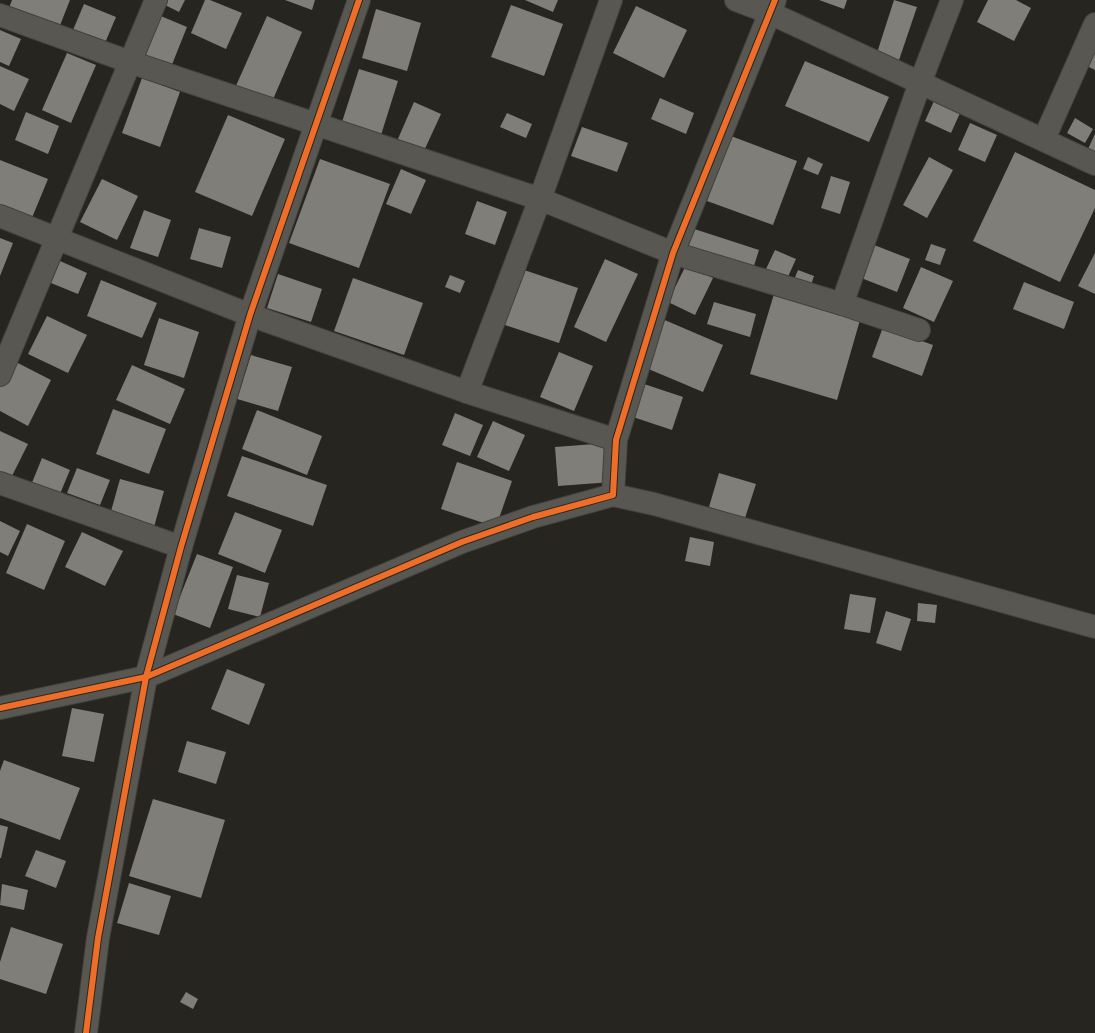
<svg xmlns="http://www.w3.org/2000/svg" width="1095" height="1033" viewBox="0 0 1095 1033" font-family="'Sofia Sans Condensed',sans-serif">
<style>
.building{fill:#7f7e79}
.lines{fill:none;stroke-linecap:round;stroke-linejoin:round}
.minor-casing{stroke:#44423e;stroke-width:24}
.minor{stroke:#585752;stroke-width:22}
.cycleway-casing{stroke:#2a261c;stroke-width:8}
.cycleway{stroke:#ee6e29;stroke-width:6}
</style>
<rect width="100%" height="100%" fill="#262520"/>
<g class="building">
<polygon points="12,0 70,0 57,33 7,13"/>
<polygon points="157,0 185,0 179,12 157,1"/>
<polygon points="205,0 210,0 242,13 226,49 191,33"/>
<polygon points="285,0 315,0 312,10"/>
<polygon points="525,0 558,0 553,12"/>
<polygon points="819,0 847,0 844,9"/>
<polygon points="894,0 917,7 898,63 876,56"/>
<polygon points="988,0 1016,0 1031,8 1014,41 977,22"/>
<polygon points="84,4 116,17 102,50 70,37"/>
<polygon points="511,5 563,24 544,76 491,57"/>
<polygon points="636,6 687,30 664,78 613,53"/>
<polygon points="376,9 421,23 407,71 362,58"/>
<polygon points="156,14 187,27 171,67 139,55"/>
<polygon points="267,16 302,32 271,104 235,88"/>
<polygon points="0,30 21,39 9,66 0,62"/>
<polygon points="1095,47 1095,70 1085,65"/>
<polygon points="67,53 96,65 71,123 42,110"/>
<polygon points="805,61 889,97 869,142 785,106"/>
<polygon points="0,66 29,79 14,111 0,104"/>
<polygon points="359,69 398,81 381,135 342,122"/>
<polygon points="142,78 180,92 160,147 122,133"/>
<polygon points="660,98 694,113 686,134 651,119"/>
<polygon points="934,101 960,113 951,133 925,121"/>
<polygon points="414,102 441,114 423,153 397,141"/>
<polygon points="26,112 59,126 48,154 15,140"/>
<polygon points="507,113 532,124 526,138 500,127"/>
<polygon points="228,115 285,139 252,216 195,192"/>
<polygon points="1075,118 1093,129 1085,143 1067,133"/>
<polygon points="970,123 997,135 985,162 958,150"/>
<polygon points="582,127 628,143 617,172 571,156"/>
<polygon points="1095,134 1095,154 1087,151"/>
<polygon points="731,136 797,161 773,225 707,201"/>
<polygon points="1015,152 1095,190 1095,208 1060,282 973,241"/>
<polygon points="808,157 823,164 818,175 803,169"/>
<polygon points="929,157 953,170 927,218 903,205"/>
<polygon points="320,159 390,184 359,268 289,243"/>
<polygon points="0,160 48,179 29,225 0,213"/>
<polygon points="401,169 426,180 411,214 386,204"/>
<polygon points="831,176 850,182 840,214 821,208"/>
<polygon points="102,179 138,196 117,240 80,222"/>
<polygon points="477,201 507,212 495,245 465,234"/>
<polygon points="144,210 171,220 158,257 130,248"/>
<polygon points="685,226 759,250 752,272 678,247"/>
<polygon points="199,228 231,237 222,268 190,259"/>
<polygon points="0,238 13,243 0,276"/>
<polygon points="869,243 910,259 897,292 856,276"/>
<polygon points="931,244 946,249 940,265 925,260"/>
<polygon points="775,250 796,259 787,279 766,269"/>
<polygon points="1095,253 1095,294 1078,286"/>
<polygon points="605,259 638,274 606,342 574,327"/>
<polygon points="60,261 87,273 78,294 51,283"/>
<polygon points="686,265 713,278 695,315 668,302"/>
<polygon points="921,267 953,281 934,322 903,308"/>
<polygon points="518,268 578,288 559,343 499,323"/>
<polygon points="798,270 814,276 810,288 793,282"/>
<polygon points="278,274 322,289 311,322 267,308"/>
<polygon points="450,275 465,281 460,293 445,287"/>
<polygon points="353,278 423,303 404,355 334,331"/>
<polygon points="101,280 157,303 142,338 87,316"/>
<polygon points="1024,282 1074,302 1064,329 1013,309"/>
<polygon points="774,294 860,320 837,400 750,374"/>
<polygon points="714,302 756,314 750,337 707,324"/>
<polygon points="47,316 87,335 68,373 28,354"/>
<polygon points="159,318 199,332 184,378 144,365"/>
<polygon points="660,318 723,345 703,392 639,365"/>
<polygon points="883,327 933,345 922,376 872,357"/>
<polygon points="559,352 593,366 574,411 540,397"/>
<polygon points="251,355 292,367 278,411 237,399"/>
<polygon points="12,360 51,380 28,426 0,411 0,384"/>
<polygon points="132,365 185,389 170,424 116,400"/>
<polygon points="638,382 683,397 672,430 627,415"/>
<polygon points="113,409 166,429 149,474 96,454"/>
<polygon points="257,410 322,436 307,475 242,449"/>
<polygon points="455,413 483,425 470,456 442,445"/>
<polygon points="493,421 525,435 509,471 477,457"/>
<polygon points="0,431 28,444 10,480 0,475"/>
<polygon points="608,443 612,482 558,486 555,447"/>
<polygon points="242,456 327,485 313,526 227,496"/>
<polygon points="42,458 70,470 57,501 29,490"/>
<polygon points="457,462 512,481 496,527 441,509"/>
<polygon points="77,468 110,480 100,505 67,493"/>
<polygon points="719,473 756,484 745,518 709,507"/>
<polygon points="120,479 164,491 154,527 110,515"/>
<polygon points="235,512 282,530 265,573 218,554"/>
<polygon points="0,521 20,531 8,556 0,552"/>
<polygon points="27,524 65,541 44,590 6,573"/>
<polygon points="82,532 123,551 105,586 65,567"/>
<polygon points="690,537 714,542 710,566 685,561"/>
<polygon points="197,554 233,567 210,628 173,614"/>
<polygon points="237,575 269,583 260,617 228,609"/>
<polygon points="850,594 876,598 870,633 844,629"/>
<polygon points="918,603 937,605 935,623 917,621"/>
<polygon points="886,611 911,619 901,651 876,643"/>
<polygon points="227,669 265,684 249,725 211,709"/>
<polygon points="72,708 104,714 94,762 62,756"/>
<polygon points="187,741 226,752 216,784 178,772"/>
<polygon points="4,760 80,788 60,840 0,818 0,771"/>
<polygon points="153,799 225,820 201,898 129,876"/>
<polygon points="0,825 8,827 1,858 0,858"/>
<polygon points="36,850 66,861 56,888 25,876"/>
<polygon points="129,883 171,896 159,935 117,923"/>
<polygon points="2,884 28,890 24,910 0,905"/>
<polygon points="11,927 63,944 46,994 0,979 0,962"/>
<polygon points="186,992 198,999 193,1009 180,1002"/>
</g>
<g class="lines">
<defs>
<g id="minor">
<polyline points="736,0 770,13 1095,164"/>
<polyline points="0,15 130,62 540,199 673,253 842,304 919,330"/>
<polyline points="1044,139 1095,24"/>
<polyline points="0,216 250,315 467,392 616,440"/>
<polyline points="842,304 920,83 952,0"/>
<polyline points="0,375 156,0"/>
<polyline points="467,392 540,199 611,0"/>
<polyline points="0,483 181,547"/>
<polyline points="613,495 654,504 1095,627"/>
<polyline points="0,708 146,677 462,542 533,517 613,495 616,440 673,253 775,0"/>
<polyline points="86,1033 98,938 146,677 181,547 250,315 359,0"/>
</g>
</defs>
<use href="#minor" class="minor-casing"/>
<use href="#minor" class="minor"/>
<defs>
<g id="cycleway">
<polyline points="0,708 146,677 462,542 533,517 613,495 616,440 673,253 775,0"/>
<polyline points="86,1033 98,938 146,677 181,547 250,315 359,0"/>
</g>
</defs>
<use href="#cycleway" class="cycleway-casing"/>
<use href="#cycleway" class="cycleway"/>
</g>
</svg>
